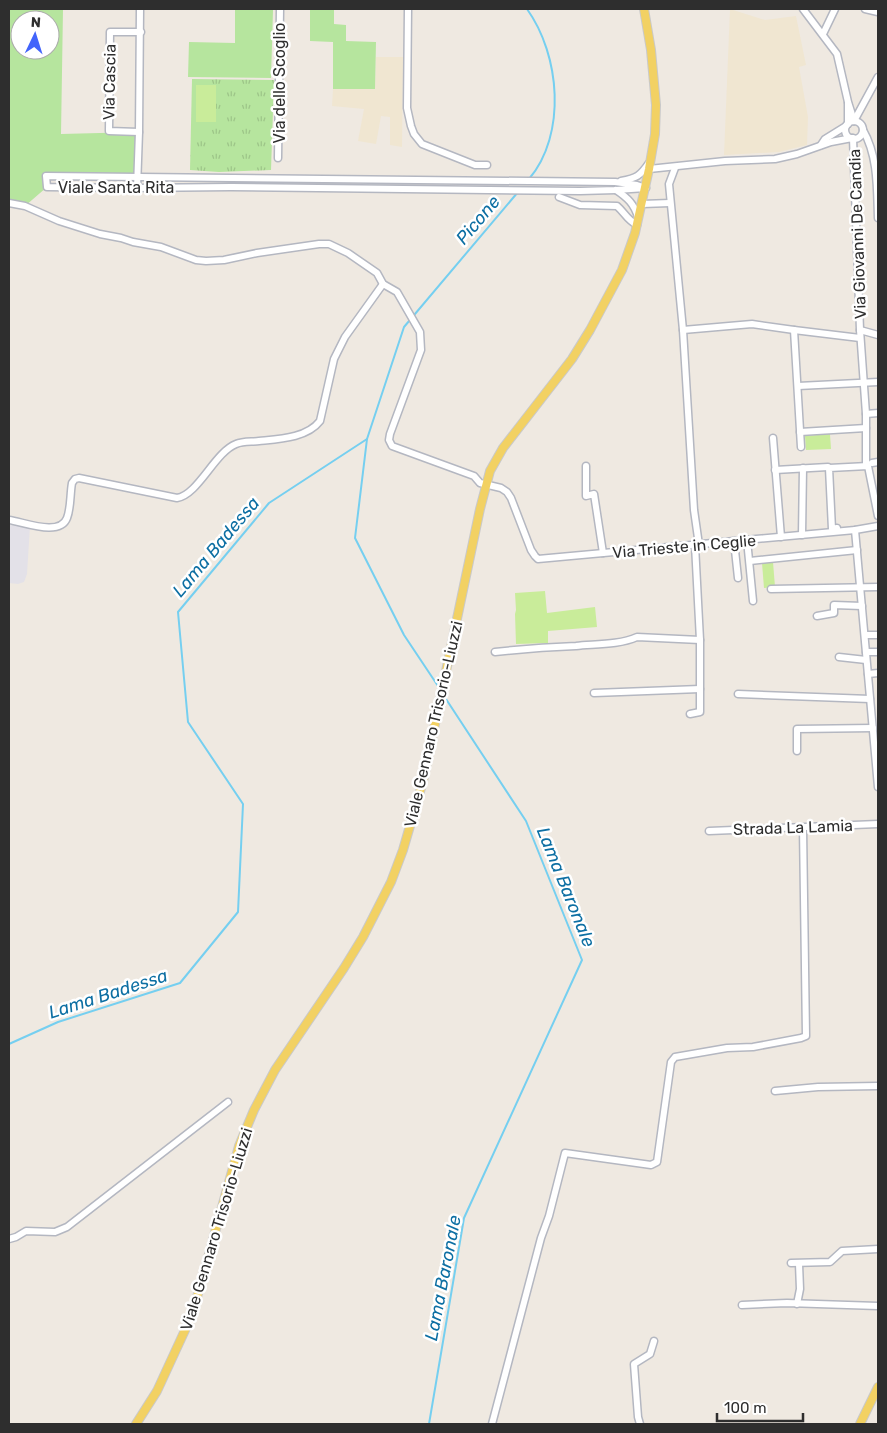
<svg xmlns="http://www.w3.org/2000/svg" width="887" height="1433" viewBox="0 0 887 1433" font-family="Rubik,sans-serif">
<style>
.industrial{fill:#e3e1e8}
.education{fill:#f0e6d1}
.grass{fill:#b6e59e;fill-rule:evenodd}
.park{fill:url(#park-tufts)}
.pitch{fill:#c9ec9a}
.lines{fill:none;stroke-linecap:round;stroke-linejoin:round}
.stream{stroke:#75cff0;stroke-width:2}
.minor-casing{stroke:#b4b7c1;stroke-width:9}
.major-casing{stroke:#c9c9c9;stroke-width:10}
.minor{stroke:#fff;stroke-width:6}
.major{stroke:#f2d163;stroke-width:8}
.labels{text-anchor:middle;stroke-width:5;stroke-linejoin:round;paint-order:stroke}
.street-label{font-size:16px;fill:#2e2e2e;stroke:#fff}
.water-label{font-size:18px;font-style:italic;fill:#0d6fa3;stroke:#fff}
</style>
<defs>
<pattern id="park-tufts" width="24" height="20" patternUnits="userSpaceOnUse" patternTransform="scale(1.25)"><rect width="24" height="20" fill="#b6e59e"/><path d="M3 7l-1-3M5 7V3M7 7l1-3M15 17l-1-3M17 17v-4M19 17l1-3" fill="none" stroke="#9dc588"/></pattern>
</defs>
<rect width="100%" height="100%" fill="#efe9e1"/>
<polygon class="industrial" points="9,525 30,526 27,574 24,582 18,584 9,583"/>
<g class="education">
<polygon points="730,9 765,20 796,16 806,65 799,67 808,117 807,145 779,152 724,155"/>
<polygon points="376,57 403,57 402,147 390,145 390,117 381,116 376,144 358,141 364,109 332,106 333,89 375,89"/>
</g>
<g class="grass">
<path d="M 9,9 L 63,9 L 61,134 L 139,132 L 137,178 L 47,176 L 47,187 L 25,206 L 9,204 L 9,91 L 10,90 ZM 20,20 L 50,20 L 50,50 L 20,50 Z"/>
<polygon points="235,9 273,10 271,78 188,77 189,42 235,43"/>
<polygon points="310,9 334,9 334,24 346,25 346,41 376,42 375,89 333,89 333,42 310,41"/>
</g>
<polygon class="park" points="192,79 274,80 271,170 219,172 190,170"/>
<g class="pitch">
<rect x="196" y="85" width="20" height="37"/>
<polygon points="830,434 831,449 806,450 805,436"/>
<polygon points="773,562 775,587 764,588 762,563"/>
<polygon points="545,591 547,613 595,607 597,627 548,631 548,643 516,644 515,614 516,610 515,593"/>
</g>
<g class="lines">
<g class="stream">
<path d="M 527,9 C 560,55 567,134 529,179"/>
<polyline points="440,689 404,635 355,538 367,439 404,327 518,192"/>
<polyline points="9,1044 58,1022 180,983 238,912 243,804 188,722 178,612 269,503 367,439"/>
<polyline points="429,1424 464,1218 582,960 526,821 444,696"/>
</g>
<defs>
<g id="minor">
<polyline points="408,9 407,108 411,126 414,134 422,144 475,165 487,165"/>
<polyline points="803,9 837,54 848,102 854,121"/>
<polyline points="865,9 878,12"/>
<polyline points="823,34 835,9"/>
<polyline points="854,121 878,77"/>
<circle cx="854" cy="130" r="9"/>
<polyline points="848,124 848,103"/>
<path d="M 863,130 C 878,156 877,188 878,218"/>
<polyline points="139,132 109,131 110,32 141,32"/>
<polyline points="853,138 860,330 866,414 866,464"/>
<polyline points="821,145 825,139 846,126"/>
<polyline points="278,158 280,9"/>
<polyline points="675,168 669,184 683,330 694,510 699,545"/>
<polyline points="649,169 725,161 775,159 797,154 831,142 852,138"/>
<polygon points="46,176 615,182 637,185 646,188 616,190 580,191 231,187 132,188 47,187"/>
<path d="M 621,181 C 637,178 640,176 649,163"/>
<polyline points="137,188 139,132 140,9"/>
<path d="M 616,190 C 628,198 634,204 638,217"/>
<path d="M 559,197 L 580,205 L 617,206 C 625,213 627,220 637,225"/>
<polyline points="9,203 25,206 59,221 100,234 121,238 133,242 161,247 196,260 206,261 224,260 257,253 319,244 329,244 348,253 377,273 383,284 397,292 420,332 421,350 390,434 389,440 392,446 474,476 480,483 501,488 507,492 511,498 531,550 535,556 538,559 855,530 878,526"/>
<polyline points="642,204 670,203"/>
<polyline points="683,330 752,324 794,330 860,338"/>
<polyline points="794,330 801,447"/>
<polyline points="860,330 878,335"/>
<polyline points="798,386 878,382"/>
<polyline points="866,414 878,413"/>
<polyline points="800,432 866,428"/>
<polyline points="773,438 781,537"/>
<polyline points="872,463 878,462"/>
<polyline points="586,466 586,496 594,494 603,553"/>
<polyline points="775,470 828,467"/>
<path d="M 9,520 C 24,522 60,537 67,518 C 71,508 70,494 72,483 L 75,479 L 79,478 L 177,498 C 198,495 215,452 236,444 C 243,441 252,442 259,441 C 279,439 307,438 320,421 L 334,359 L 345,337 L 383,284"/>
<polyline points="837,528 832,529 829,468 868,466 878,516"/>
<polyline points="855,530 878,787"/>
<polyline points="802,535 803,468"/>
<polyline points="747,540 753,601"/>
<polyline points="734,541 738,578"/>
<polyline points="750,561 857,550"/>
<polyline points="771,589 878,587"/>
<polyline points="817,616 834,613 834,605 862,606"/>
<polyline points="865,635 878,635"/>
<path d="M 495,652 C 522,649 549,647 576,646 C 595,644 619,645 637,637 L 700,640"/>
<polyline points="866,652 878,652"/>
<polyline points="839,657 866,660"/>
<polyline points="868,674 878,673"/>
<polyline points="594,693 700,689"/>
<polyline points="738,694 870,699"/>
<polyline points="690,714 700,712 700,640 695,545"/>
<polyline points="797,751 797,729 873,728"/>
<polyline points="709,831 878,824"/>
<polyline points="775,1091 818,1087 878,1086"/>
<polyline points="9,1239 16,1237 26,1231 55,1232 67,1227 228,1102"/>
<polyline points="791,1263 830,1262 842,1251 878,1249"/>
<polyline points="797,1304 800,1289 799,1264"/>
<polyline points="742,1305 787,1303 878,1306"/>
<polyline points="492,1424 541,1238 549,1216 565,1153 651,1165 657,1162 671,1062 675,1057 727,1048 753,1047 801,1038 806,1036 803,828"/>
<polyline points="640,1424 638,1417 634,1364 650,1354 654,1341"/>
</g>
<g id="major">
<polyline points="136,1424 157,1391 192,1315 239,1146 254,1110 275,1070 344,968 363,937 391,882 403,850 423,781 480,509 490,471 503,448 572,359 590,330 622,270 635,233 649,169 655,134 656,105 651,50 644,9"/>
<polyline points="860,1424 878,1387"/>
</g>
</defs>
<use href="#minor" class="minor-casing"/>
<use href="#major" class="major-casing"/>
<use href="#minor" class="minor"/>
<use href="#major" class="major"/>
</g>
<g class="labels">
<g class="street-label">
<text transform="translate(109 82) rotate(-89)" y="6">Via Cascia</text>
<text transform="translate(279 83) rotate(-90)" y="6">Via dello Scoglio</text>
<text x="116" y="193">Viale Santa Rita</text>
<text transform="translate(857 234) rotate(-92)" y="6">Via Giovanni De Candia</text>
<text transform="translate(684 546) rotate(-5)" y="6">Via Trieste in Ceglie</text>
<text transform="translate(433 724) rotate(-77)" y="6">Viale Gennaro Trisorio-Liuzzi</text>
<text transform="translate(793 827) rotate(-2)" y="6">Strada La Lamia</text>
<text transform="translate(216 1229) rotate(-73)" y="6">Viale Gennaro Trisorio-Liuzzi</text>
</g>
<g class="water-label">
<text transform="translate(478 220) rotate(-50)" y="6">Picone</text>
<text transform="translate(216 547) rotate(-50)" y="6">Lama Badessa</text>
<text transform="translate(566 887) rotate(68)" y="6">Lama Baronale</text>
<text transform="translate(108 994) rotate(-18)" y="6">Lama Badessa</text>
<text transform="translate(443 1278) rotate(-79)" y="6">Lama Baronale</text>
</g>
</g>
<rect width="887" height="1433" fill="none" stroke="#2e2e2e" stroke-width="20"/>
<g transform="translate(35 35) rotate(4)"><circle r="24" fill="#ffffff" stroke="#ababab"/>
<path d="M0-4L9 19L0 12L-9 19Z" fill="#4264fb"/>
<text y="-8" font-size="14" font-weight="bold" text-anchor="middle" fill="#2e2e2e">N</text>
</g>
<path d="M717 1413v8h86v-8" fill="none" stroke="#2e2e2e" stroke-width="2.5"/>
<text x="724" y="1413" font-size="15" fill="#2e2e2e" stroke="#ffffff" stroke-width="4" paint-order="stroke">100 m</text>
</svg>
